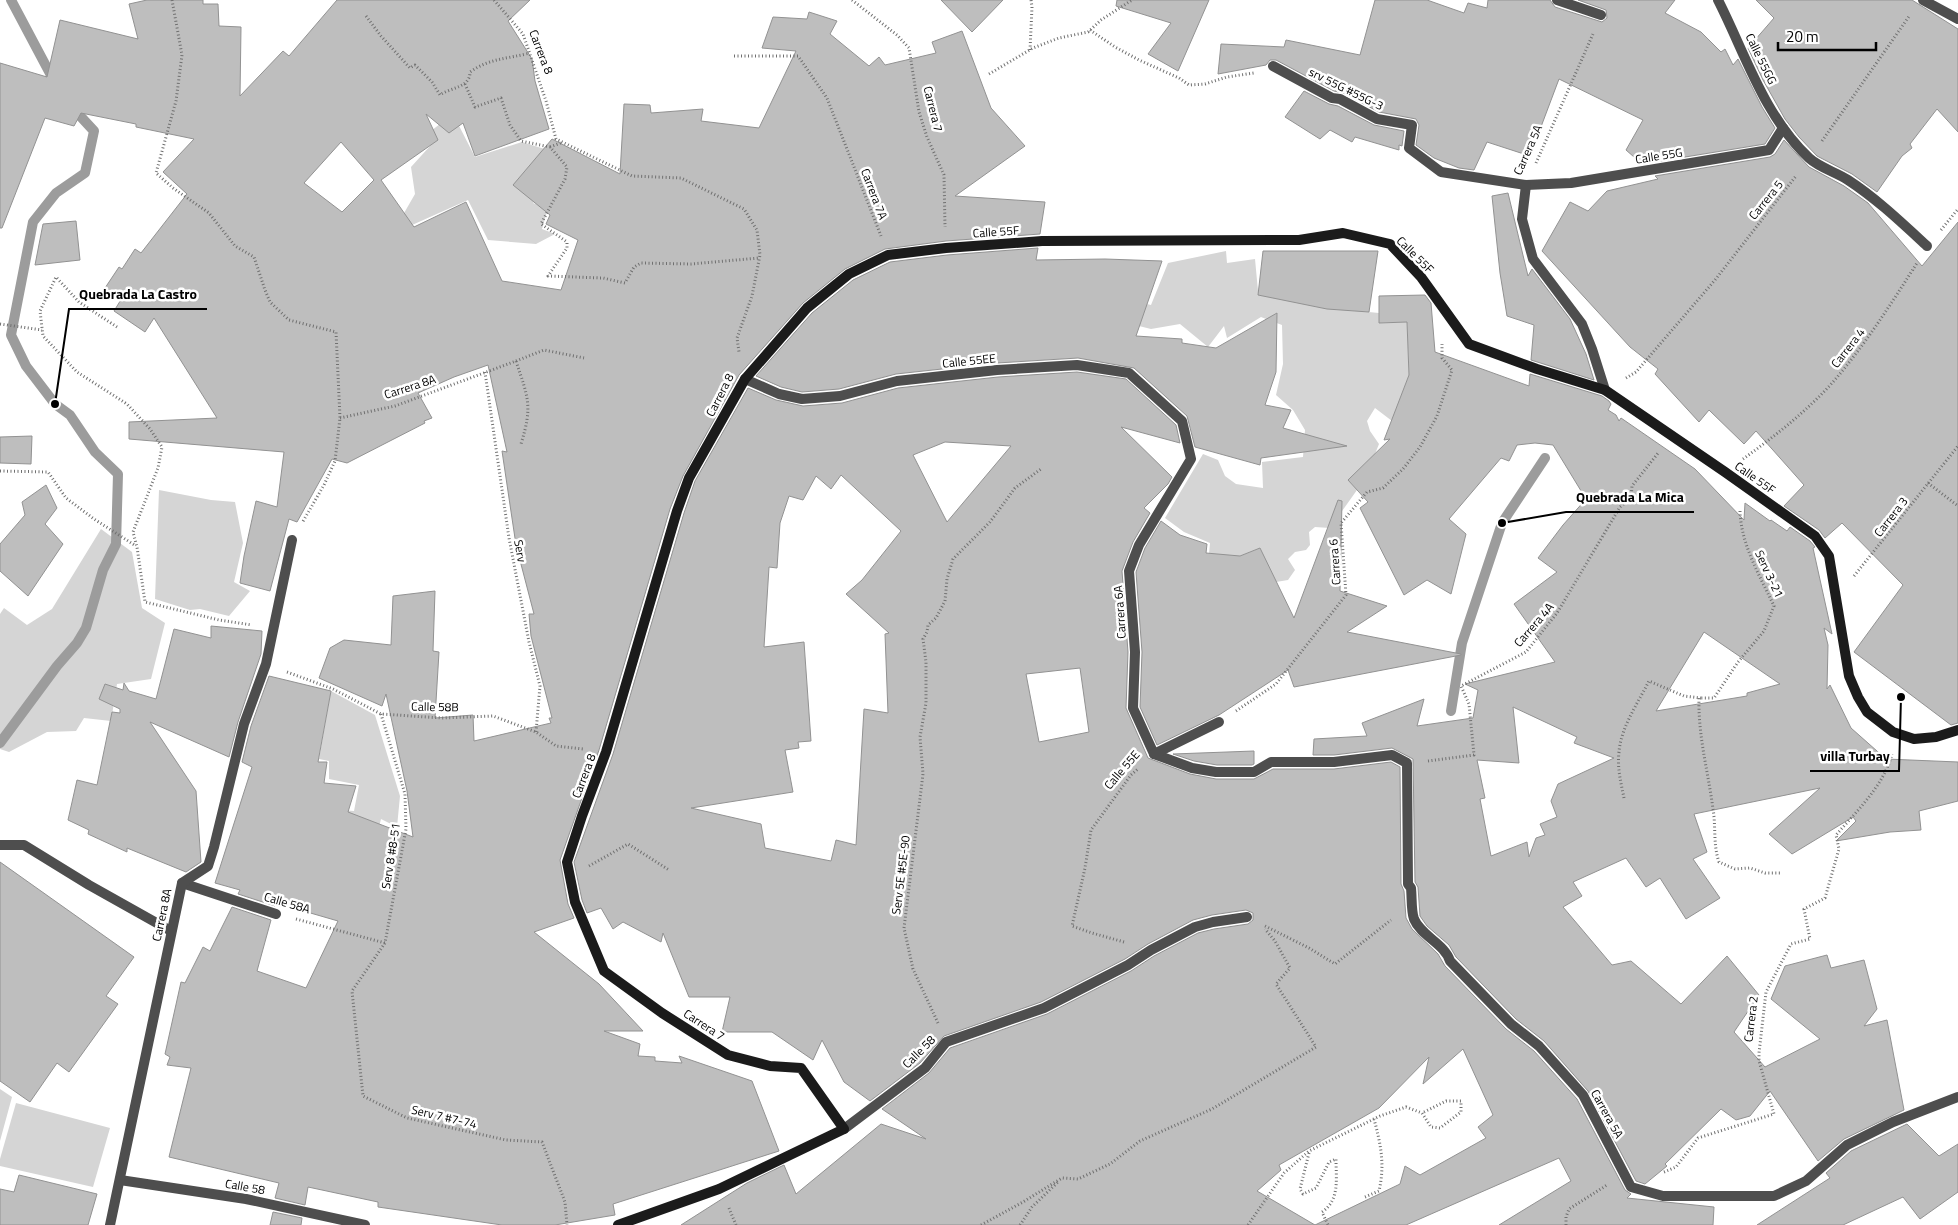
<svg xmlns="http://www.w3.org/2000/svg" width="1958" height="1225" viewBox="0 0 1958 1225" font-family="'Titillium Web',sans-serif">
<style>
.green{fill:#d5d5d5}
.lines{fill:none;stroke-linecap:round;stroke-linejoin:round}
.stream{stroke:#9c9c9c;stroke-width:10}
.building{fill:#bebebe;stroke:#929292;fill-rule:evenodd}
.path{stroke:#707070;stroke-width:3;stroke-dasharray:1 2.5;stroke-linecap:butt}
.street{stroke:#4e4e4e;stroke-width:10}
.secondary{stroke:#1b1b1b;stroke-width:10}
.labels{text-anchor:middle;stroke-width:5;stroke-linejoin:round;paint-order:stroke}
.street-label{font-size:12px;fill:#000;stroke:#fff}
.leader{fill:none;stroke:#000;stroke-width:2}
.callout-dot{fill:#000;stroke:#fff;stroke-width:2}
.callout-label{font-size:14px;text-anchor:middle;font-weight:bold;fill:#000;stroke:#fff;stroke-width:5;stroke-linejoin:round;paint-order:stroke}
</style>
<rect width="100%" height="100%" fill="#fff"/>
<g class="green">
<polygon points="454,116 475,157 522,142 551,151 555,180 533,203 548,208 542,229 555,234 536,244 488,240 468,200 392,234 415,194 411,167 431,145 422,138 445,120"/>
<polygon points="1226,251 1227,263 1255,259 1258,291 1307,297 1348,310 1379,313 1380,323 1407,322 1409,375 1392,421 1375,408 1367,421 1370,431 1379,444 1375,454 1348,480 1357,490 1330,528 1315,527 1309,532 1310,545 1306,550 1295,552 1288,559 1295,570 1288,580 1276,582 1260,548 1232,559 1209,554 1210,543 1184,532 1165,518 1203,454 1218,460 1225,476 1236,484 1263,488 1262,462 1303,457 1305,430 1293,410 1276,395 1283,364 1282,325 1261,317 1227,338 1224,326 1208,347 1180,324 1151,329 1123,322 1105,294 1151,305 1168,263"/>
<polygon points="159,490 211,500 235,502 243,543 234,582 250,591 229,616 200,609 190,610 155,599"/>
<polygon points="101,529 132,552 142,608 165,623 151,679 117,684 111,721 84,718 76,731 47,732 9,752 0,749 0,741 6,736 0,735 0,614 4,608 27,625 52,609"/>
<polygon points="331,691 375,715 400,796 397,827 381,819 376,839 340,810 354,811 359,785 329,779 329,761 319,759"/>
<polygon points="0,1089 12,1097 0,1141"/>
<polygon points="16,1103 110,1128 93,1187 0,1166 0,1159"/>
</g>
<g class="lines">
<g class="stream">
<polyline points="11,0 54,81"/>
<polyline points="1451,711 1462,643 1502,523 1545,458"/>
<polyline points="0,743 57,666 77,643 86,628 103,570 116,544 118,474 95,452 70,415 55,404 26,366 11,335 33,222 56,193 85,173 94,131 70,105"/>
</g>
</g>
<g class="building">
<path d="M 147,0 L 203,0 L 203,4 L 218,4 L 219,26 L 241,27 L 240,96 L 283,51 L 289,56 L 337,0 L 530,0 L 508,21 L 532,59 L 535,81 L 549,129 L 475,156 L 463,123 L 449,133 L 426,114 L 438,140 L 381,180 L 414,227 L 466,202 L 502,281 L 561,290 L 578,240 L 546,224 L 550,215 L 513,185 L 552,139 L 620,174 L 624,104 L 650,105 L 651,113 L 703,109 L 701,121 L 759,128 L 796,51 L 762,48 L 773,17 L 807,19 L 809,12 L 837,21 L 830,34 L 869,66 L 879,57 L 885,65 L 936,53 L 932,42 L 962,31 L 991,108 L 1025,146 L 955,196 L 1045,202 L 1040,234 L 946,241 L 885,249 L 845,269 L 803,303 L 739,375 L 683,476 L 670,509 L 599,750 L 560,860 L 568,904 L 574,918 L 534,932 L 599,984 L 643,1031 L 604,1031 L 640,1044 L 638,1056 L 655,1057 L 655,1061 L 682,1063 L 679,1056 L 752,1081 L 779,1151 L 613,1204 L 615,1215 L 555,1225 L 502,1225 L 378,1207 L 378,1202 L 308,1187 L 305,1205 L 275,1198 L 279,1183 L 169,1157 L 191,1068 L 167,1065 L 170,1057 L 165,1054 L 181,982 L 185,983 L 203,947 L 210,951 L 232,907 L 271,920 L 257,971 L 306,988 L 338,921 L 276,903 L 275,906 L 238,894 L 240,890 L 215,883 L 252,767 L 242,762 L 251,726 L 269,676 L 331,691 L 318,762 L 327,762 L 324,783 L 356,786 L 348,812 L 413,837 L 407,791 L 386,694 L 382,706 L 319,678 L 330,648 L 344,640 L 391,645 L 393,596 L 435,591 L 433,651 L 439,652 L 435,718 L 473,715 L 474,741 L 551,723 L 549,718 L 552,718 L 531,636 L 529,614 L 534,614 L 516,545 L 502,451 L 507,452 L 488,365 L 454,377 L 418,393 L 432,418 L 424,421 L 425,423 L 347,463 L 332,459 L 297,522 L 289,519 L 270,591 L 240,583 L 244,556 L 256,501 L 277,507 L 284,452 L 129,439 L 129,422 L 217,418 L 154,318 L 145,332 L 114,311 L 122,298 L 105,288 L 119,267 L 122,269 L 135,249 L 141,253 L 187,194 L 163,172 L 194,139 L 136,127 L 136,124 L 81,113 L 74,126 L 45,118 L 2,228 L 0,228 L 0,63 L 47,77 L 60,20 L 138,39 L 129,4 ZM 341,142 L 374,180 L 342,212 L 304,183 Z"/>
<polygon points="941,0 1003,0 972,32"/>
<polygon points="1117,0 1209,0 1178,71 1148,54 1171,23 1116,6"/>
<polygon points="1375,0 1427,0 1464,13 1468,3 1487,8 1488,0 1550,0 1555,7 1602,22 1607,18 1606,10 1578,0 1675,0 1665,13 1701,32 1721,52 1725,49 1733,65 1738,59 1762,107 1775,128 1765,144 1642,164 1626,150 1643,120 1559,79 1530,156 1487,142 1474,170 1459,168 1434,158 1416,145 1419,125 1416,119 1379,112 1343,93 1334,91 1276,60 1270,60 1266,65 1218,74 1221,44 1284,47 1286,40 1360,55"/>
<polygon points="1756,0 1912,0 1958,29 1958,132 1937,109 1910,144 1912,148 1902,156 1877,192 1852,174 1817,156 1799,137 1785,119 1763,80 1748,48 1774,18"/>
<polygon points="1304,91 1329,104 1338,106 1374,125 1404,131 1402,146 1399,145 1399,150 1355,137 1352,142 1330,130 1320,139 1285,117"/>
<polygon points="1784,140 1809,167 1844,186 1868,203 1922,266 1958,222 1958,723 1951,725 1854,652 1903,585 1842,523 1825,538 1819,530 1784,506 1804,485 1756,431 1744,444 1709,410 1699,422 1655,374 1658,369 1630,347 1542,251 1570,202 1588,211 1607,191 1658,179 1655,176 1770,157 1775,154"/>
<polygon points="1508,193 1528,276 1532,269 1570,319 1586,354 1594,380 1531,360 1534,325 1507,316 1500,273 1492,196"/>
<polygon points="76,221 80,260 35,265 43,224"/>
<polygon points="1038,248 1036,260 1105,259 1162,261 1136,336 1182,339 1182,343 1216,348 1277,313 1276,372 1265,405 1291,410 1283,428 1347,446 1261,458 1260,465 1195,447 1187,416 1134,368 1078,358 997,363 896,374 839,389 802,392 781,387 756,376 812,313 853,280 890,262 947,255"/>
<polygon points="1263,251 1378,251 1369,312 1327,309 1258,295"/>
<path d="M 1425,295 L 1431,303 L 1435,352 L 1529,386 L 1530,374 L 1602,396 L 1609,401 L 1611,404 L 1608,410 L 1616,415 L 1619,421 L 1621,418 L 1695,469 L 1744,520 L 1745,503 L 1770,521 L 1771,520 L 1787,531 L 1790,527 L 1810,541 L 1815,547 L 1813,548 L 1832,634 L 1824,628 L 1828,645 L 1827,689 L 1830,685 L 1851,728 L 1886,759 L 1958,762 L 1958,801 L 1919,811 L 1921,830 L 1890,832 L 1836,841 L 1856,821 L 1853,817 L 1792,854 L 1769,834 L 1820,788 L 1694,814 L 1707,852 L 1693,859 L 1720,898 L 1686,919 L 1660,878 L 1646,887 L 1626,858 L 1573,882 L 1582,896 L 1563,907 L 1612,965 L 1631,961 L 1681,1004 L 1727,956 L 1759,995 L 1734,1032 L 1765,1067 L 1820,1039 L 1771,999 L 1785,966 L 1827,955 L 1831,968 L 1864,960 L 1877,1009 L 1864,1026 L 1887,1020 L 1904,1110 L 1844,1139 L 1818,1161 L 1770,1091 L 1750,1116 L 1736,1120 L 1721,1109 L 1665,1164 L 1667,1166 L 1645,1184 L 1636,1181 L 1588,1091 L 1544,1041 L 1516,1019 L 1456,957 L 1449,945 L 1427,926 L 1420,916 L 1418,887 L 1415,882 L 1413,759 L 1392,748 L 1334,755 L 1313,755 L 1314,739 L 1367,736 L 1362,723 L 1424,699 L 1417,726 L 1473,718 L 1478,690 L 1465,684 L 1555,662 L 1514,604 L 1557,572 L 1538,558 L 1563,525 L 1586,499 L 1553,445 L 1535,443 L 1517,445 L 1509,461 L 1501,458 L 1449,519 L 1466,534 L 1451,594 L 1427,580 L 1404,595 L 1360,508 L 1368,502 L 1348,480 L 1390,439 L 1384,440 L 1409,375 L 1407,322 L 1379,323 L 1379,296 ZM 1704,632 L 1780,684 L 1747,693 L 1747,696 L 1656,711 ZM 1513,707 L 1577,737 L 1574,743 L 1614,758 L 1558,784 L 1551,801 L 1557,817 L 1540,824 L 1545,835 L 1536,838 L 1529,857 L 1527,842 L 1491,856 L 1480,799 L 1485,798 L 1477,760 L 1519,763 Z"/>
<path d="M 1077,372 L 1126,379 L 1176,425 L 1180,443 L 1121,427 L 1172,477 L 1168,484 L 1144,508 L 1150,513 L 1133,542 L 1122,571 L 1128,652 L 1126,708 L 1148,758 L 1190,774 L 1216,779 L 1254,779 L 1273,769 L 1334,769 L 1391,762 L 1400,767 L 1401,884 L 1404,891 L 1406,918 L 1412,929 L 1438,954 L 1445,966 L 1506,1029 L 1534,1051 L 1577,1099 L 1625,1190 L 1631,1194 L 1627,1198 L 1714,1207 L 1713,1225 L 1499,1225 L 1571,1181 L 1559,1158 L 1406,1225 L 681,1225 L 747,1183 L 784,1165 L 796,1194 L 881,1124 L 926,1139 L 882,1109 L 929,1073 L 950,1048 L 1047,1014 L 1131,971 L 1154,956 L 1198,933 L 1214,929 L 1248,924 L 1253,920 L 1253,913 L 1246,910 L 1212,915 L 1193,920 L 1148,944 L 1125,959 L 1041,1002 L 944,1036 L 920,1063 L 870,1101 L 844,1082 L 822,1040 L 813,1060 L 772,1032 L 722,1032 L 730,997 L 689,997 L 663,933 L 661,942 L 623,922 L 613,929 L 601,908 L 587,913 L 582,900 L 574,862 L 613,754 L 684,513 L 695,481 L 748,388 L 776,400 L 803,406 L 842,403 L 898,388 L 998,377 ZM 945,442 L 1011,446 L 947,522 L 913,455 ZM 841,475 L 901,531 L 862,580 L 846,594 L 889,633 L 885,634 L 888,713 L 864,709 L 856,845 L 836,840 L 831,861 L 765,848 L 761,824 L 691,808 L 793,792 L 785,750 L 799,748 L 798,742 L 811,741 L 804,642 L 764,647 L 769,567 L 777,568 L 780,523 L 789,496 L 803,500 L 816,476 L 831,489 ZM 1080,668 L 1089,732 L 1039,742 L 1026,674 ZM 1463,1049 L 1493,1115 L 1478,1127 L 1486,1138 L 1420,1175 L 1405,1166 L 1400,1184 L 1315,1225 L 1257,1191 L 1281,1170 L 1279,1165 L 1379,1108 L 1429,1057 L 1423,1084 Z"/>
<polygon points="32,436 31,464 0,463 0,437"/>
<polygon points="46,485 57,508 45,524 63,544 28,596 0,571 0,544 25,515 22,502"/>
<polygon points="1338,500 1342,501 1340,591 1387,606 1347,632 1461,654 1461,655 1294,687 1288,670 1219,715 1157,745 1140,707 1142,652 1136,572 1145,548 1161,521 1180,535 1207,544 1206,553 1240,556 1260,548 1294,618"/>
<polygon points="211,626 262,631 261,654 238,722 229,757 150,722 196,791 201,862 186,872 127,848 127,852 88,834 89,830 68,820 77,780 97,785 112,712 120,713 120,709 99,699 105,684 123,690 124,683 129,691 156,699 174,629 211,638"/>
<polygon points="1254,751 1254,764 1252,765 1217,765 1194,761 1173,754"/>
<polygon points="0,862 134,957 106,996 118,1004 69,1072 57,1063 30,1102 0,1081"/>
<polygon points="1907,1124 1939,1156 1958,1144 1958,1192 1920,1219 1903,1197 1843,1225 1757,1225 1830,1178 1826,1173 1851,1151"/>
<polygon points="19,1175 97,1194 88,1225 0,1225 0,1189 14,1192"/>
<polygon points="273,1212 302,1218 301,1225 270,1225"/>
</g>
<g class="lines">
<g class="path">
<polyline points="172,0 182,55 176,101 156,173 173,188 209,213 235,246 254,257 265,290 270,302 289,320 336,332 340,418 335,461 324,485 302,523"/>
<polyline points="494,0 523,34 546,101 556,139 632,176 681,178 744,209 757,230 760,255 752,296 737,338 739,352"/>
<polyline points="852,0 897,35 909,48 919,112 927,137 944,175 945,227"/>
<path d="M 366,16 L 381,36 L 410,68 L 415,65 L 432,82 L 440,95 C 451,87 470,88 470,72 C 490,58 507,59 530,53"/>
<polyline points="1090,30 1115,47 1139,60 1179,78 1189,85 1205,84 1227,77 1254,73"/>
<polyline points="1030,50 1032,7 1031,0"/>
<polyline points="734,56 798,56 827,98 881,236"/>
<polyline points="989,74 1033,48 1059,38 1088,32 1101,20 1132,0"/>
<polyline points="465,84 475,107 501,98 510,125 521,141 550,147 567,167 565,179 541,224 567,242 567,248 548,276 603,278 625,283 634,267 641,263 691,264 759,258"/>
<polyline points="1822,141 1910,15"/>
<polyline points="550,147 563,142"/>
<polyline points="1536,163 1593,34"/>
<polyline points="1941,230 1958,209"/>
<polyline points="0,324 42,330"/>
<polyline points="117,327 79,302 56,277 40,311 43,336 77,372 127,404 150,429 162,447 158,468 133,532 137,547 145,602 219,620 252,625"/>
<polyline points="516,361 544,350 584,358"/>
<polyline points="485,372 509,538 529,642 540,686 536,732"/>
<polyline points="1626,378 1636,372 1715,280 1796,176"/>
<path d="M 340,418 L 395,406 L 516,361 C 528,398 533,405 521,444"/>
<path d="M 1743,459 C 1775,436 1807,411 1833,382 C 1865,345 1891,304 1917,263"/>
<polyline points="0,471 48,472 66,498 94,519 136,546"/>
<polyline points="1928,483 1958,506"/>
<path d="M 1740,511 C 1741,545 1760,576 1774,606 L 1764,631 L 1738,662 L 1714,698 L 1699,698 C 1698,736 1708,771 1713,809 C 1716,826 1713,845 1719,862 L 1735,869 L 1750,868 L 1765,873 L 1781,873"/>
<polyline points="1854,576 1958,446"/>
<polyline points="287,672 333,689 381,714 442,718 493,716 536,732 556,746 583,749"/>
<polyline points="1236,711 1276,684 1346,595 1341,523 1367,492 1383,488 1403,469 1420,447 1437,416 1452,370 1442,358 1442,344"/>
<polyline points="381,714 405,794 406,829 385,943 352,991 363,1096 407,1118 506,1140 542,1142 565,1202 567,1225"/>
<polyline points="1428,761 1474,755 1469,704 1461,686 1526,652 1557,613 1620,507 1631,498 1632,486 1659,452"/>
<path d="M 1624,798 C 1621,783 1617,768 1619,752 C 1621,727 1638,703 1649,681 L 1684,696 L 1701,698"/>
<polyline points="589,866 628,844 669,870"/>
<polyline points="296,919 385,943"/>
<polyline points="1265,926 1309,948 1335,964 1391,920"/>
<polyline points="1124,942 1092,933 1072,926 1085,868 1091,830 1131,775 1139,768"/>
<polyline points="938,1023 913,969 904,928 923,774 920,737 926,703 926,662 923,639 927,632 928,625 936,618 945,601 947,579 953,559 990,522 1015,488 1041,469"/>
<path d="M 1309,1153 L 1300,1189 L 1303,1194 L 1316,1188 L 1329,1162 L 1336,1159 C 1336,1179 1340,1200 1322,1212 L 1328,1225"/>
<path d="M 1664,1172 L 1676,1167 L 1698,1138 L 1774,1114 L 1759,1061 L 1759,1053 L 1766,992 L 1791,944 L 1810,939 L 1804,909 L 1825,898 L 1839,849 L 1836,835 C 1857,811 1884,785 1892,754"/>
<path d="M 1365,1197 L 1379,1191 C 1385,1165 1381,1145 1374,1119"/>
<polyline points="729,1208 736,1225"/>
<polyline points="981,1225 1023,1202 1062,1178 1078,1179 1110,1164 1140,1141 1212,1109 1316,1047 1276,984 1290,968 1275,941 1265,929"/>
<polyline points="1020,1225 1032,1207 1058,1182"/>
<polyline points="1248,1225 1284,1173 1309,1151 1380,1116 1406,1107 1422,1113 1431,1127 1440,1128 1461,1112 1461,1101 1446,1101 1422,1113"/>
<polyline points="1566,1225 1566,1217 1569,1209 1607,1185"/>
</g>
<g class="street">
<polyline points="1557,0 1601,15"/>
<path d="M 1718,0 C 1745,53 1764,116 1809,158 C 1820,168 1836,172 1848,180 C 1877,199 1902,223 1927,246"/>
<polyline points="1923,0 1958,19"/>
<polyline points="1273,66 1332,98 1340,99 1377,119 1412,125 1409,148 1441,172 1526,185 1571,183 1769,150 1783,128"/>
<polyline points="1526,185 1522,219 1533,259 1582,324 1592,349 1605,390"/>
<polyline points="745,379 779,394 802,399 840,396 897,381 997,370 1077,365 1129,373 1182,421 1191,459 1139,545 1129,571 1135,652 1133,708 1154,754"/>
<path d="M 1154,754 L 1192,768 L 1216,772 L 1254,772 L 1271,762 L 1334,762 L 1392,755 L 1407,763 L 1408,884 L 1411,888 C 1412,897 1411,911 1414,919 C 1421,936 1445,944 1450,961 L 1511,1024 L 1539,1046 L 1583,1095 L 1631,1187 L 1663,1196 L 1774,1196 L 1806,1181 L 1847,1145 L 1893,1122 L 1958,1097"/>
<polyline points="1154,754 1219,722"/>
<polyline points="0,845 24,845 89,885 171,931"/>
<polyline points="182,883 276,914"/>
<polyline points="844,1129 925,1068 946,1042 1044,1008 1128,965 1151,950 1195,927 1213,922 1247,917"/>
<polyline points="120,1180 246,1199 365,1225"/>
<polyline points="110,1225 182,883 208,866 214,847 244,724 266,664 292,540"/>
</g>
<polyline class="secondary" points="618,1225 719,1189 844,1129 801,1068 770,1066 728,1055 662,1013 604,971 575,902 567,862 582,816 606,752 677,511 689,478 745,379 807,308 849,274 888,255 946,248 1042,241 1299,240 1343,233 1390,244 1421,277 1469,344 1537,369 1605,390 1725,472 1815,536 1829,556 1849,676 1858,697 1867,712 1893,732 1914,739 1936,737 1958,730"/>
</g>
<g class="labels">
<g class="street-label">
<text transform="translate(541 52) rotate(69)" y="4">Carrera 8</text>
<text transform="translate(1761 59) rotate(64)" y="4">Calle 55GG</text>
<text transform="translate(1346 89) rotate(26)" y="4">srv 55G #55G-3</text>
<text transform="translate(933 109) rotate(76)" y="4">Carrera 7</text>
<text transform="translate(1528 150) rotate(-66)" y="4">Carrera 5A</text>
<text transform="translate(1659 156) rotate(-9)" y="4">Calle 55G</text>
<text transform="translate(874 194) rotate(69)" y="4">Carrera 7A</text>
<text transform="translate(1766 200) rotate(-51)" y="4">Carrera 5</text>
<text transform="translate(996 232) rotate(-4)" y="4">Calle 55F</text>
<text transform="translate(1415 255) rotate(45)" y="4">Calle 55F</text>
<text transform="translate(1848 348) rotate(-52)" y="4">Carrera 4</text>
<text transform="translate(969 361) rotate(-6)" y="4">Calle 55EE</text>
<text transform="translate(410 387) rotate(-18)" y="4">Carrera 8A</text>
<text transform="translate(720 395) rotate(-63)" y="4">Carrera 8</text>
<text transform="translate(1755 478) rotate(35)" y="4">Calle 55F</text>
<text transform="translate(1891 517) rotate(-52)" y="4">Carrera 3</text>
<text transform="translate(520 551) rotate(79)" y="4">Serv</text>
<text transform="translate(1335 562) rotate(-94)" y="4">Carrera 6</text>
<text transform="translate(1769 574) rotate(65)" y="4">Serv 3-21</text>
<text transform="translate(1120 612) rotate(-94)" y="4">Carrera 6A</text>
<text transform="translate(1534 625) rotate(-49)" y="4">Carrera 4A</text>
<text transform="translate(435 707) rotate(1)" y="4">Calle 58B</text>
<text transform="translate(1122 770) rotate(-49)" y="4">Calle 55E</text>
<text transform="translate(584 776) rotate(-69)" y="4">Carrera 8</text>
<text transform="translate(391 856) rotate(-81)" y="4">Serv 8 #8-51</text>
<text transform="translate(901 875) rotate(-83)" y="4">Serv 5E #5E-90</text>
<text transform="translate(287 903) rotate(16)" y="4">Calle 58A</text>
<text transform="translate(162 915) rotate(-78)" y="4">Carrera 8A</text>
<text transform="translate(1751 1019) rotate(-83)" y="4">Carrera 2</text>
<text transform="translate(704 1025) rotate(33)" y="4">Carrera 7</text>
<text transform="translate(919 1052) rotate(-45)" y="4">Calle 58</text>
<text transform="translate(1607 1114) rotate(61)" y="4">Carrera 5A</text>
<text transform="translate(444 1117) rotate(13)" y="4">Serv 7 #7-74</text>
<text transform="translate(245 1187) rotate(10)" y="4">Calle 58</text>
</g>
</g>
<path class="leader" d="M55 404L69 309H207M1502 523L1566 512H1694M1901 697L1899 771H1810"/>
<g class="callout-dot">
<circle cx="55" cy="404" r="5"/>
<circle cx="1502" cy="523" r="5"/>
<circle cx="1901" cy="697" r="5"/>
</g>
<g class="callout-label">
<text x="138" y="299">Quebrada La Castro</text>
<text x="1630" y="502">Quebrada La Mica</text>
<text x="1855" y="761">villa Turbay</text>
</g>
<path d="M1778 42v8h98v-8" fill="none" stroke="#000000" stroke-width="2.5"/>
<text x="1786" y="42" font-size="15" fill="#000000" stroke="#ffffff" stroke-width="4" paint-order="stroke">20 m</text>
</svg>
